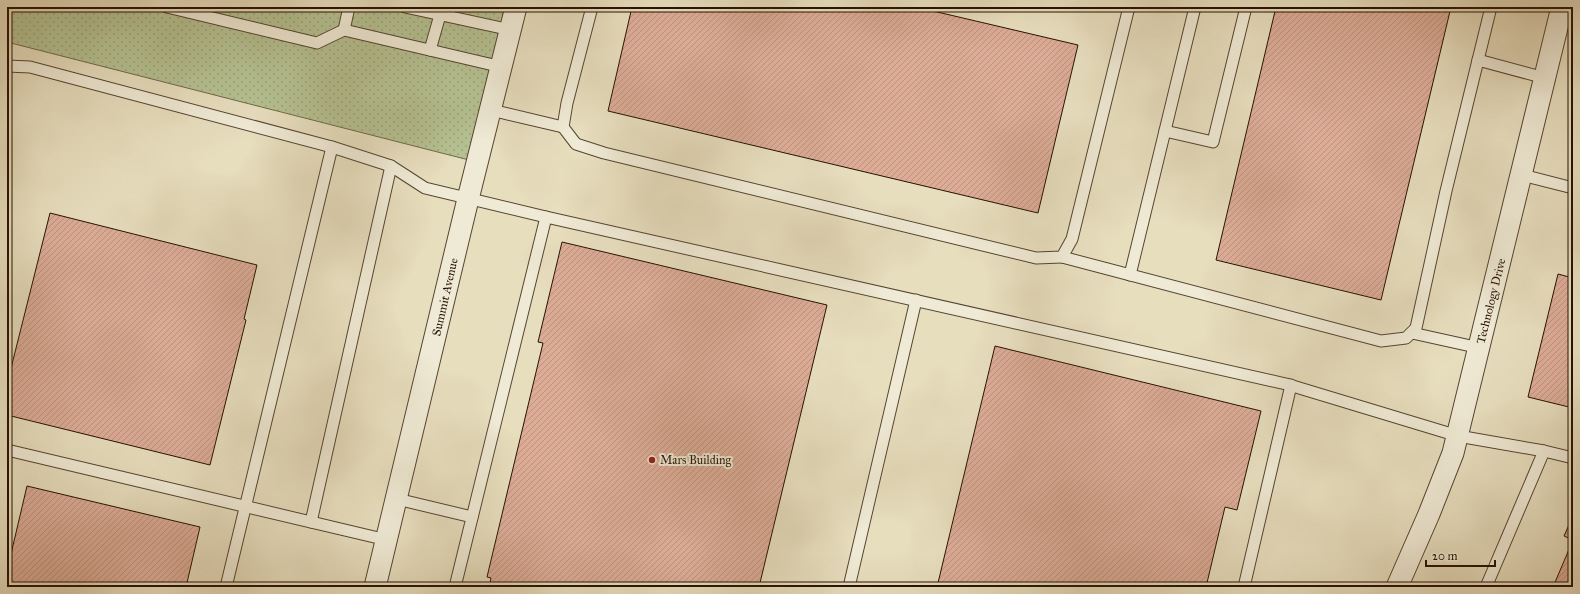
<svg xmlns="http://www.w3.org/2000/svg" width="1580" height="594" viewBox="0 0 1580 594" font-family="'IM FELL Great Primer',serif">
<style>
.grass{fill:url(#grass-dots);stroke:#6e694a}
.building{fill:url(#building-hatch);stroke:#271102}
.lines{fill:none;stroke-linecap:round;stroke-linejoin:round}
.lane-casing{stroke:#574431;stroke-width:13}
.street-casing{stroke:#574431;stroke-width:23}
.lane{stroke:#efead5;stroke-width:11}
.street{stroke:#efead5;stroke-width:21}
.poi-dot{fill:#8f2418;stroke:#efead5;stroke-width:1.5}
.labels{text-anchor:middle;stroke-width:4;stroke-linejoin:round;paint-order:stroke}
.street-label{font-size:12px;fill:#271102;stroke:#efead5}
.poi-label{font-size:12px;fill:#271102;stroke:#efead5;text-anchor:start}
</style>
<defs>
<pattern id="grass-dots" width="8" height="8" patternUnits="userSpaceOnUse"><rect width="8" height="8" fill="#b5c192"/><path d="M2 2h.1M6 6h.1" fill="none" stroke="#9ca57c" stroke-width="1.8" stroke-linecap="round"/></pattern>
<pattern id="building-hatch" width="6" height="6" patternUnits="userSpaceOnUse"><rect width="6" height="6" fill="#dcac97"/><path d="M-1 1l2-2M0 6l6-6M5 7l2-2" fill="none" stroke="#bd9380"/></pattern>
</defs>
<rect width="100%" height="100%" fill="#e7debe"/>
<filter id="stains"><feTurbulence type="fractalNoise" baseFrequency=".005" numOctaves="4"/><feColorMatrix values="0 0 0 0 .2 0 0 0 0 .09 0 0 0 0 .02 0 0 0 .5 -.17"/></filter>
<radialGradient id="worn" r=".72"><stop offset=".6" stop-color="#630" stop-opacity="0"/><stop offset="1" stop-color="#630" stop-opacity=".3"/></radialGradient>
<polygon class="grass" points="7,7 507,7 469,160 7,42"/>
<g class="building">
<polygon points="632,7 916,7 1078,45 1038,213 608,111"/>
<polygon points="1276,7 1451,7 1381,300 1216,260"/>
<polygon points="50,213 257,265 244,319 246,320 210,465 7,415 7,384"/>
<polygon points="562,242 827,305 759,587 489,587 491,578 487,577 543,343 538,342"/>
<polygon points="1558,274 1573,278 1573,408 1528,397"/>
<polygon points="995,346 1261,411 1237,510 1225,507 1206,587 937,587"/>
<polygon points="27,486 200,527 186,587 7,587 7,571"/>
<polygon points="1573,516 1573,587 1553,587 1573,540 1564,536"/>
</g>
<g class="lines">
<defs>
<g id="lane">
<polyline points="167,7 317,43 344,30 502,67"/>
<polyline points="405,7 511,30"/>
<polyline points="592,7 567,103 563,127 576,144 604,153 1036,258 1062,257 1072,239 1129,7"/>
<polyline points="344,30 349,7"/>
<polyline points="430,50 440,15"/>
<polyline points="1478,60 1545,78"/>
<polyline points="7,66 30,67 332,147 391,166 425,188 546,217 1286,384 1458,436 1544,451 1573,458"/>
<polyline points="491,110 563,127"/>
<polyline points="1165,131 1213,142 1246,7"/>
<polyline points="1522,175 1573,188"/>
<polyline points="1062,257 1381,341 1406,338 1416,328 1446,191 1491,7"/>
<polyline points="1130,275 1195,7"/>
<polyline points="1412,333 1480,348"/>
<polyline points="7,450 387,540"/>
<polyline points="397,499 472,517"/>
<polyline points="311,522 391,166"/>
<polyline points="226,587 332,147"/>
<polyline points="455,587 546,217"/>
<polyline points="849,587 916,300"/>
<polyline points="1244,587 1291,385"/>
<polyline points="1486,587 1544,451"/>
</g>
<g id="street">
<polyline points="375,587 468,199 516,7"/>
<polyline points="1397,587 1429,514 1453,453 1562,7"/>
</g>
</defs>
<use href="#lane" class="lane-casing"/>
<use href="#street" class="street-casing"/>
<use href="#lane" class="lane"/>
<use href="#street" class="street"/>
</g>
<circle class="poi-dot" cx="652" cy="460" r="4"/>
<g class="labels">
<g class="street-label">
<text transform="translate(445 297) rotate(-77)" y="4">Summit Avenue</text>
<text transform="translate(1491 301) rotate(-76)" y="4">Technology Drive</text>
</g>
<g class="poi-label">
<text x="660" y="464">Mars Building</text>
</g>
</g>
<rect width="1580" height="594" fill="none" stroke="#e7debe" stroke-width="24"/>
<rect x="8" y="8" width="1564" height="578" fill="none" stroke="#271102" stroke-width="2"/>
<rect x="12" y="12" width="1556" height="570" fill="none" stroke="#271102"/>
<path d="M1426 560v6h69v-6" fill="none" stroke="#271102" stroke-width="2"/>
<text x="1432" y="560" font-size="12" fill="#271102" stroke="#efead5" stroke-width="3" paint-order="stroke">20 m</text>
<rect width="100%" height="100%" filter="url(#stains)"/>
<rect width="100%" height="100%" fill="url(#worn)"/>
</svg>
